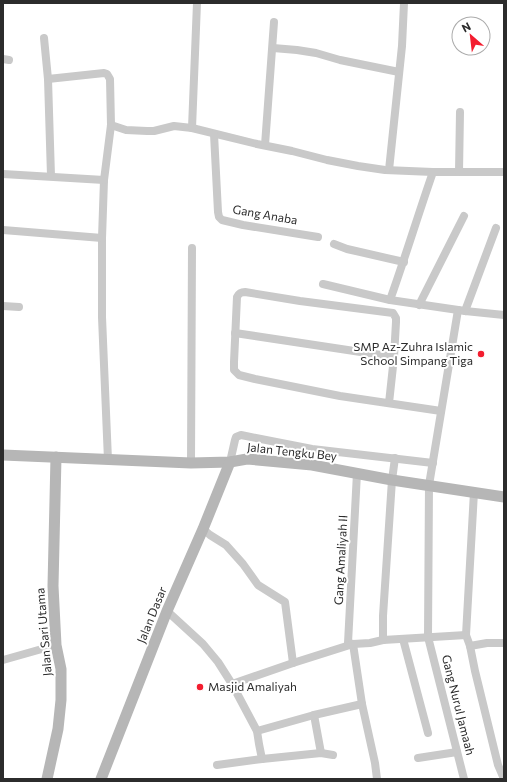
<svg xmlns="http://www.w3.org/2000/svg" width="507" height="782" viewBox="0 0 507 782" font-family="Commissioner,sans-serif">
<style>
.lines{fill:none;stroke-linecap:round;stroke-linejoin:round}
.street{stroke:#c9c9c9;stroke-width:8}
.secondary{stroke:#b6b6b6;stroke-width:11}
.poi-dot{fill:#f31d2f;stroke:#fff;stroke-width:1.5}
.labels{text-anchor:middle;stroke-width:4;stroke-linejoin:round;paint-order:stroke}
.street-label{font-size:12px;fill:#2c2c2c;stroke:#fff}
.poi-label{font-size:12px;fill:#2c2c2c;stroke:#fff;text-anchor:end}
</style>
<rect width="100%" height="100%" fill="#fff"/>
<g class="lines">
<g class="street">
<polyline points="44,38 48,79 51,176"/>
<polyline points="273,48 297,50 316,53 340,60 399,72"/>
<polyline points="3,59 9,60"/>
<polyline points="48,79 104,73 107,74 110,79 111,125 104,180 102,238 102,317 108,460"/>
<polyline points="111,125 126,130 147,131 154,131 174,126 192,128 257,144 292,151 327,160 358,166 385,170 433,172 504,172"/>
<polyline points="192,128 197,3"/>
<polyline points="214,134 218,212 219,217 222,220 243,225 318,237"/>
<polyline points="265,145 274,22"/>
<polyline points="389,170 402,46 404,3"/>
<polyline points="459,172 460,112"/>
<polyline points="3,174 104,180"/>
<polyline points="3,230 102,238"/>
<polyline points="334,244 347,249 404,262"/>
<polyline points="323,284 390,300 465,311 504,315"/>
<path d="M 390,300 C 405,258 418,215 433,172"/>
<polyline points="419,305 464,216"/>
<polyline points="3,306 19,307"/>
<polyline points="458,310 429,485 428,637 464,779"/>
<polyline points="465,311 496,228"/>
<polyline points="235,333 394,357"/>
<path d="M 389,403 L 394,357 L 396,322 L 396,318 L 393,313 L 300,301 L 245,292 C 241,292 239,293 237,297 L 234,362 L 234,370 L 239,375 L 255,379 L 340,396 L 441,411"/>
<polyline points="230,462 235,440 236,437 241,435 312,449 433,463"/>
<polyline points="191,463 192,248"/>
<polyline points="357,473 348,643 353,644 362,704 375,763 377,779"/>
<polyline points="474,492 466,635 470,646 475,671 498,765 504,779"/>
<polyline points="203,529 210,535 226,545 243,564 258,585 285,602 293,663"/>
<polyline points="167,611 203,644 218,662 232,684 293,663 353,644 370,643 383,640 466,635"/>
<polyline points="403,639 428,733"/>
<polyline points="383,640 383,616 392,480 395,458"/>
<polyline points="470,646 487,643 504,643"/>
<polyline points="3,660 56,645"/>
<polyline points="232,684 257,731 259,744 262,759"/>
<polyline points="314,715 321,753"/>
<polyline points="257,731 314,715 362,704"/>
<polyline points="418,758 457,752"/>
<polyline points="217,765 262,759 321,753 333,755"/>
</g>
<g class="secondary">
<polyline points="3,455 191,463 230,462 247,459 312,465 392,480 504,497"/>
<polyline points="47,779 58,729 61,700 61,669 56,645 53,586 56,457"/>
<polyline points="101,779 167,611 203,529 230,462"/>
</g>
</g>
<g class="poi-dot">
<circle cx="481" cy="354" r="4"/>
<circle cx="200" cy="687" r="4"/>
</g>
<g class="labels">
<g class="street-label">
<text transform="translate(265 215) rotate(10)" y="4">Gang Anaba</text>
<text transform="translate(292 452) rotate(6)" y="4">Jalan Tengku Bey</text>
<text transform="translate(341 560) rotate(-87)" y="4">Gang Amaliyah II</text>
<text transform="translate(152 615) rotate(-68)" y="4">Jalan Dasar</text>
<text transform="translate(44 632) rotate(-95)" y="4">Jalan Sari Utama</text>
<text transform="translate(458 705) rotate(76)" y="4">Gang Nurul Jamaah</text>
</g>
<g class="poi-label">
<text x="473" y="351">SMP Az-Zuhra Islamic<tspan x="473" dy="14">School Simpang Tiga</tspan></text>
<text x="208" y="691" text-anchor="start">Masjid Amaliyah</text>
</g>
</g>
<rect width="507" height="782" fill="none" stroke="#2c2c2c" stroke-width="8"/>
<g transform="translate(471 36) rotate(332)"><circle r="19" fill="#ffffff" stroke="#ababab"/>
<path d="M0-3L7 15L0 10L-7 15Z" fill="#f31d2f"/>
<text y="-6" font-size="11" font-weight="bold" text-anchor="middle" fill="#2c2c2c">N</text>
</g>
</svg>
